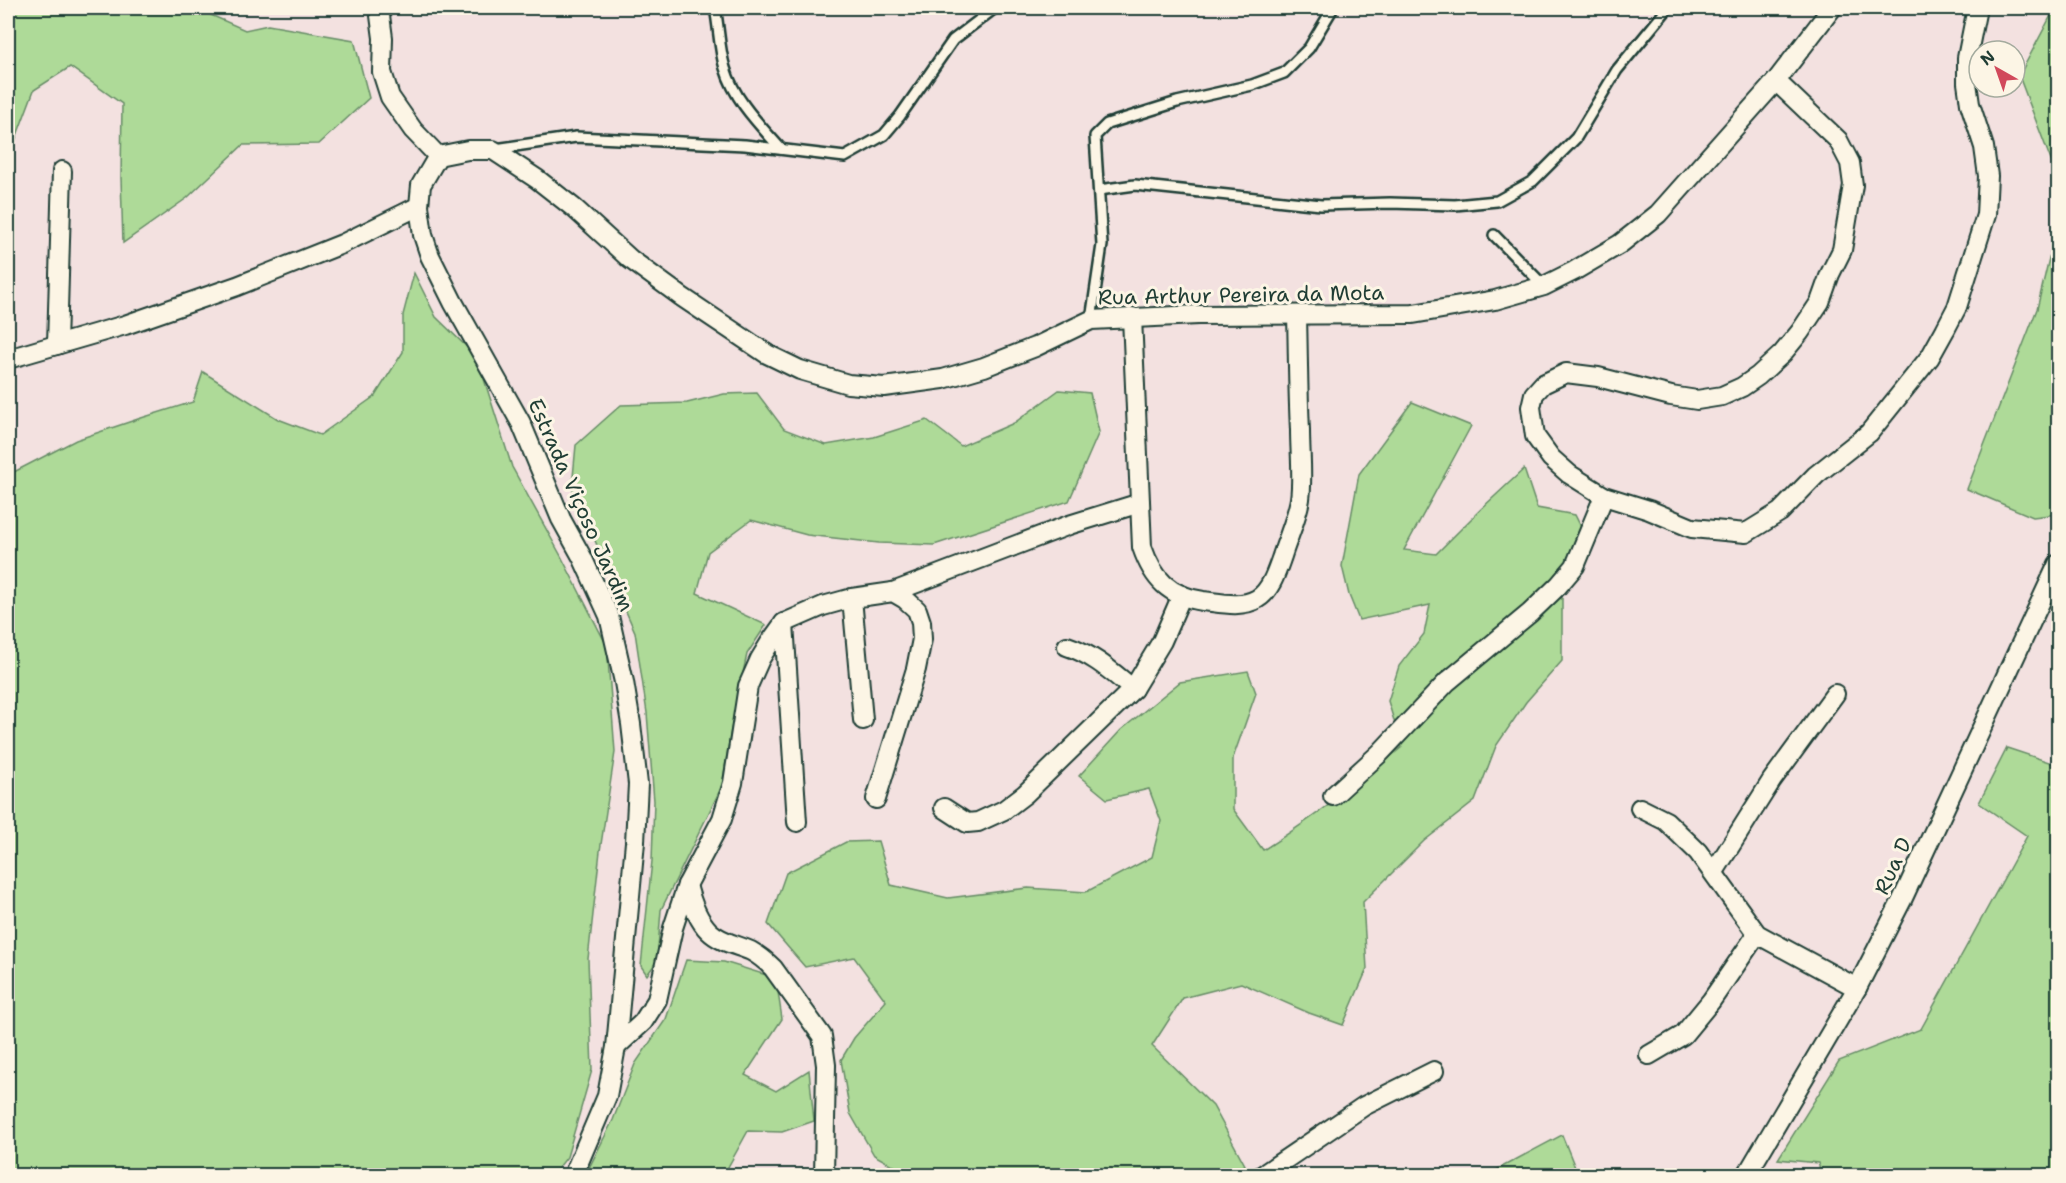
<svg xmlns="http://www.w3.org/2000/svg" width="2066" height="1183" viewBox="0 0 2066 1183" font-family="'Shantell Sans',sans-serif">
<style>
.green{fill:#aeda98;stroke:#668c66;stroke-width:1.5}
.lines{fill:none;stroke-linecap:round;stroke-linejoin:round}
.service-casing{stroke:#1f3d34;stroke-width:14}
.minor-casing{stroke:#1f3d34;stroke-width:22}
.service{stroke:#fcf5e5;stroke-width:9}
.minor{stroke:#fcf5e5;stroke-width:18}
.labels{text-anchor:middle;stroke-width:6;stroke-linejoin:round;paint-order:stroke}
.street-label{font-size:21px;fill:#1f3d34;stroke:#fcf5e5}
</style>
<rect width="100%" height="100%" fill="#f3e1e0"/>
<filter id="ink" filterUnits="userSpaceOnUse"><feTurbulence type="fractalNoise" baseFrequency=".0167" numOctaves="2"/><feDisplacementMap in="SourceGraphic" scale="12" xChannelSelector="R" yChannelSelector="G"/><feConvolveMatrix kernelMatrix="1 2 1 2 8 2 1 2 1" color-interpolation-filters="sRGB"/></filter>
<g filter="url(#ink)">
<g class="green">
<polygon points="8,8 195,8 245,30 268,25 354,40 369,98 319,144 243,145 187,198 123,243 121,178 122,104 70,67 34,90 13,146 8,152"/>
<polygon points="2055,8 2058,8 2058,179 2019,76"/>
<polygon points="2058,220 2058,514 2033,517 1967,489 2037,309"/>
<polygon points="414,273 436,317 477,357 512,467 561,556 607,646 615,752 600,851 588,959 592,1070 567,1157 552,1176 8,1176 8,475 76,440 138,419 193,402 203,372 278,419 320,435 375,396 403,352 403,315"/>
<polygon points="1059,390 1090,393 1099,432 1069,501 934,545 879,543 807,535 751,520 708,552 697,593 766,625 747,654 731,729 722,786 661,910 657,961 647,975 641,966 652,861 654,801 647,713 635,632 572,488 576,445 621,405 687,403 724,394 757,393 784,429 826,445 874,437 927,420 961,446 1014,423"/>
<path d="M 1412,402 L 1471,426 L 1404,550 L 1436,554 L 1481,509 L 1524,469 L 1537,508 L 1575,515 L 1584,533 L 1562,584 L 1562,661 L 1526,702 L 1496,746 L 1475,801 L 1424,841 L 1363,902 L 1367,969 L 1343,1025 L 1309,1013 L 1241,983 L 1183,998 L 1152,1046 L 1213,1106 L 1245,1165 L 1228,1175 L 910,1175 L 874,1155 L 850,1113 L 841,1060 L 854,1038 L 886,1001 L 854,957 L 805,967 L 768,924 L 786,873 L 846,842 L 878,841 L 891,885 L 948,898 L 1028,888 L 1086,892 L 1152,857 L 1161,821 L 1149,789 L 1107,799 L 1079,776 L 1121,730 L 1180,682 L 1248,671 L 1256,693 L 1233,758 L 1233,809 L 1263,850 C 1312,819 1357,785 1402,747 L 1388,701 L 1399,666 L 1424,634 L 1430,605 L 1359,620 L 1349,595 L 1342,566 L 1359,474 Z"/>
<polygon points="2007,748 2058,765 2058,1175 1822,1175 1818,1163 1778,1159 1839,1061 1921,1029 2027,836 1979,803"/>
<polygon points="686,960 724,962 776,978 782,1019 745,1075 776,1091 809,1070 814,1121 782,1132 748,1131 728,1167 731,1175 585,1176 613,1120 635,1064 666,1019"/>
<polygon points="1562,1135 1578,1175 1487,1175"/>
</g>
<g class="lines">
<defs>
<g id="service">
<path d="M 715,8 C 719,27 719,49 725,68 C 735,101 759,124 781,149"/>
<polyline points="495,149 576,137 745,145 845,157 884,135 900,116 953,40 995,8"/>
<polyline points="1099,190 1135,185 1321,205 1390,203 1455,205 1497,201 1533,181 1576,138 1617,70 1668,8"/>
<polyline points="1494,235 1544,286"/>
<polyline points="1091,320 1102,245 1095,136 1107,124 1177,102 1252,85 1284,73 1309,48 1333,8"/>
</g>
<g id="minor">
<polyline points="379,8 383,38 382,72 390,97 413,130 438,156"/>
<polyline points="1776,81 1838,140 1850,163 1853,185 1842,250 1830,274 1820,302 1800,332 1782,354 1758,376 1742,387 1722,396 1697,400 1671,396 1598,377 1566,373 1543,384 1534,394 1531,407 1535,436 1551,458 1569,474 1604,496 1649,510 1692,528 1746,533 1780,512 1816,475 1869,433 1930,357 1945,330 1957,307 1986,215 1988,176 1984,147 1970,104 1967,83 1967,58 1977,8"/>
<polyline points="438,156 468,150 493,150 537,179 574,208 630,259 682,297 767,354 800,370 848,384 884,387 943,379 984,367 1035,347 1091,320 1198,315 1413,314 1495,300 1544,286 1574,271 1620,244 1658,214 1776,81 1832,8"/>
<polyline points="438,156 421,185 419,206 423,235 430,256 453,302 521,423 561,519 582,557 609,616 624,682 631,724 638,784 635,842 616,1047 607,1096 573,1176"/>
<path d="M 1132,317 L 1142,547 C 1153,579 1169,596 1203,601 C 1221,603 1241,608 1257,599 C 1271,591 1277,570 1282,556 C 1288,537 1297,518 1300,499 C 1303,477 1300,453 1300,430 C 1298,392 1298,354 1297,315"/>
<polyline points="57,345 62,171"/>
<polyline points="8,359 125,325 237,286 342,244 419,206"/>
<polyline points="893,592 1069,525 1140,503"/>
<polyline points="852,598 863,720"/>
<polyline points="784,623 797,822"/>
<path d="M 1067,646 C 1094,655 1112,672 1133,689"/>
<polyline points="1333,796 1380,753 1447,682 1530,613 1558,586 1575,566 1604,496"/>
<polyline points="944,808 967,823 978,822 1004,810 1025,794 1133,689 1162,641 1182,595"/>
<polyline points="1640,808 1666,821 1698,852 1757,934 1857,988"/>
<polyline points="1714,872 1772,780 1835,694"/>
<path d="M 687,885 C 691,901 698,920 709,931 C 720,942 737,945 751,951 C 760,956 767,962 773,968 L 822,1036 L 826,1065 L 824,1176"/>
<polyline points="616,1047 643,1022 657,1000 673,928 687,885 722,819 733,783 748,686 760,659 771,641 784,623 823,606 852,598 893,592 905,599 917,610 921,622 922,639 916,669 876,799"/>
<polyline points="1649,1055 1683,1035 1711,1001 1757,934"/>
<polyline points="1261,1176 1364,1106 1434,1071"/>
<polyline points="1746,1176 1857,988 1902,900 2058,564"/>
</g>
</defs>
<use href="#service" class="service-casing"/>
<use href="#minor" class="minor-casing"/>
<use href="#service" class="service"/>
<use href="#minor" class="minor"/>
</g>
</g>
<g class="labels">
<g class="street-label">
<text transform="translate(1241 295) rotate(-1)" y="7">Rua Arthur Pereira da Mota</text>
<text transform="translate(581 505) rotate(66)" y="7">Estrada Viçoso Jardim</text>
<text transform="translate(1893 866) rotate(-65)" y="7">Rua D</text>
</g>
</g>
<rect width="2066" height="1183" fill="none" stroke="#fcf5e5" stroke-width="30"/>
<rect x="15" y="15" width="2036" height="1153" fill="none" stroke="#1f3d34" stroke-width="2" filter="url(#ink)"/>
<g transform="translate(1997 69) rotate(320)"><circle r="28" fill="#fcf5e5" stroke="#a4ab9e" stroke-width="1.5"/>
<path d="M0-4.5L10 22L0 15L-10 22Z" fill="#d1495b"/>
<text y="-9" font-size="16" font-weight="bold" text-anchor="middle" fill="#1f3d34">N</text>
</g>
</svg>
